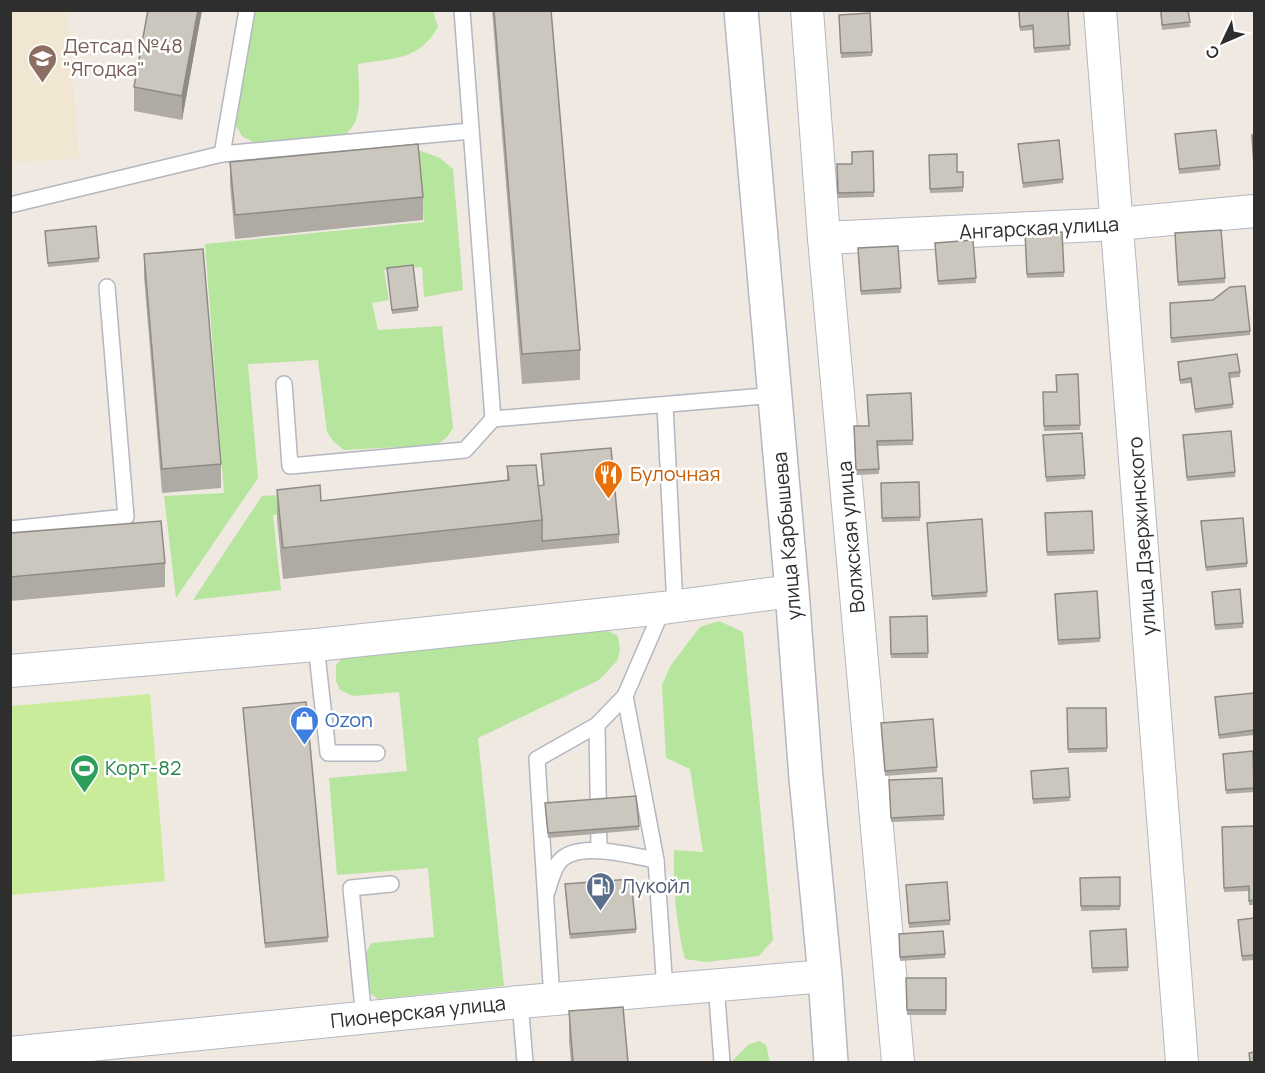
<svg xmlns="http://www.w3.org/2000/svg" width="1265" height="1073" viewBox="0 0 1265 1073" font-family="Manrope,sans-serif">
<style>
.education{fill:#f0e6d1}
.green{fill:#b6e59e}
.pitch{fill:#c9ec9a}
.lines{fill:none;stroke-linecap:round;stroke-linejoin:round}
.service-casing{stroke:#b4b7c1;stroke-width:18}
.minor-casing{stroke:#b4b7c1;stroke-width:34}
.tertiary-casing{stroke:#b4b7c1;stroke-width:36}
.service{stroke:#fff;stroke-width:15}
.minor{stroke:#fff;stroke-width:32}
.tertiary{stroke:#fff;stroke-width:33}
.wall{fill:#afaba4}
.shaded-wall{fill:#8e8b86}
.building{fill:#cbc7bf;stroke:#8e8b86;stroke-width:1.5}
.labels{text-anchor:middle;stroke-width:5;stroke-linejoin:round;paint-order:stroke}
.education-label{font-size:20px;fill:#785e54;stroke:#fff;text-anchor:start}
.street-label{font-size:20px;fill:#2e2e2e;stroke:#fff}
.food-label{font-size:20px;fill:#c56008;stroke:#fff;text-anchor:start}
.shop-label{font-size:20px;fill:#366cbe;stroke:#fff;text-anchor:start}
.leisure-label{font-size:20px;fill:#27864d;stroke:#fff;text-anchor:start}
.service-label{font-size:20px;fill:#4e5e75;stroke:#fff;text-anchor:start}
</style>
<rect width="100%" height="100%" fill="#efe9e1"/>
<polygon class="education" points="11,10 67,11 79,158 11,163"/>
<g class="green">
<path d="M 253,11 L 433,11 L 438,27 C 419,61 392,58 358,64 C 358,89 366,122 342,137 L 257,144 L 242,136 L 233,121 Z"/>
<polygon points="421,151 440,158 453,169 463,290 424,297 422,267 384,270 389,300 372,303 378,330 442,326 453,428 447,437 437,445 344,450 333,441 327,432 318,360 248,364 258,478 176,598 164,496 224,493 205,244 424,222 420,166 392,152"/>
<polygon points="319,493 324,511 273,515 281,590 193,600 262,496"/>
<path d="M 719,621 L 743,632 L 773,940 L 759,956 L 706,962 L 685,959 C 676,924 673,886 674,850 L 703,852 L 690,769 L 666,758 L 662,685 L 671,665 L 700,627 Z"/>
<polygon points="602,628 618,636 620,650 617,661 599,680 478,738 504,986 378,999 368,992 365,955 371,943 434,937 428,868 337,875 329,778 407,771 399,692 353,696 340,690 336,681 336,665 345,654"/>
<polygon points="759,1041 766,1045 770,1062 733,1062 733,1060 748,1045"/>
</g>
<polygon class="pitch" points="150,694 165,881 11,895 11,706"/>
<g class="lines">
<defs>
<g id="service">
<polyline points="462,10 493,419"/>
<polyline points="222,154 247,10"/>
<polyline points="10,205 222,154 471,131"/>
<polyline points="284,384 290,466 465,450 493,419 775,395"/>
<polyline points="665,405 675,607"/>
<polyline points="10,529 126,517 107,287"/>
<polyline points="663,608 625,696 656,860 665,990"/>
<polyline points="316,645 328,753 377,753"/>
<polyline points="597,725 599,850"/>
<path d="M 547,892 C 550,883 552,873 557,865 C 572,838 632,856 656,860"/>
<polyline points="716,985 722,1062"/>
<polyline points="552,999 537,759 597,725 625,696"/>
<polyline points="520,1002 525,1062"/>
<polyline points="364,1019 351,888 391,884"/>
</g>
<g id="minor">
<polyline points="807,10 824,238 898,1062"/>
<polyline points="1100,10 1182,1062"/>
<polyline points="824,238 1118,224 1254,211"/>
<polyline points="10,671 316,645 663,608 792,591"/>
<polyline points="10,1053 520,1002 825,976"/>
</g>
<polyline id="tertiary" points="741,10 792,591 806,778 825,976 831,1062"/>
</defs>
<use href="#service" class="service-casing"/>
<use href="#minor" class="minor-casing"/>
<use href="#tertiary" class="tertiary-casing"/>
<use href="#service" class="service"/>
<use href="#minor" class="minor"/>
<use href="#tertiary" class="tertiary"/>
</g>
<g class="wall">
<polygon points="148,10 202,10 182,120 134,111 134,87"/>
<polygon points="492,10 551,10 580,350 580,380 522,384"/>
<polygon points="1018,10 1070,45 1070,50 1034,53 1033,30 1020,31"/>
<polygon points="1160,10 1188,10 1190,27 1162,30"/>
<polygon points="870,13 872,56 841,58 839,15"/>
<polygon points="1175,134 1220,165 1220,170 1179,174"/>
<polygon points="1018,144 1063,179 1063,183 1023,188"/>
<polygon points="873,151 874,197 838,198 837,164 852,164"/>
<polygon points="929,155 957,172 963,172 963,192 930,193"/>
<polygon points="230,162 423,197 423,220 235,239 230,185"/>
<polygon points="1025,233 1064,272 1064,277 1027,278"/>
<polygon points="45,235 99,258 99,262 48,267"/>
<polygon points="1175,238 1225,278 1225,283 1178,286"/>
<polygon points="973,240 976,283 938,285 935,243"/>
<polygon points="898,246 901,293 861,295 858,248"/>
<polygon points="144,254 221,464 221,488 162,493 144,277"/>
<polygon points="387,268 418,307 418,311 392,314"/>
<polygon points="1170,303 1250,331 1250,335 1171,343"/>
<polygon points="1178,362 1240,372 1240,377 1229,378 1233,408 1195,413 1191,383 1180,384"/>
<polygon points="1078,374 1080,430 1044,431 1043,392 1057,392"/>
<polygon points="911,393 913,445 878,446 879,474 856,475 854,426 868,426"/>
<polygon points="1082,433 1085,479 1046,482 1043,435"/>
<polygon points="1183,440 1235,472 1235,477 1187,481"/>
<polygon points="541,454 619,534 619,543 542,550 283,579 277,520 277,490 321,501 507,480 507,466 538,486 543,485"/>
<polygon points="919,482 920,521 882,522 881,483"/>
<polygon points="1092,511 1094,554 1047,556 1045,513"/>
<polygon points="982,519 987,597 932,600 927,523"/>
<polygon points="1201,521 1247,563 1247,567 1206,571"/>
<polygon points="10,533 165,563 165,587 10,601"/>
<polygon points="1097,591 1100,642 1058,645 1055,594"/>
<polygon points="1212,596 1243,623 1243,628 1215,630"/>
<polygon points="927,616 928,658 891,658 890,617"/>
<polygon points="1254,693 1254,735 1219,739 1215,697"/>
<polygon points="1067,708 1106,708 1107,752 1068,753"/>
<polygon points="243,712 328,937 328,942 265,948"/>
<polygon points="881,728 937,767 937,772 885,776"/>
<polygon points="1223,758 1254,764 1254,792 1226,794"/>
<polygon points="1068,768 1070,801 1033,804 1031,776"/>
<polygon points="942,778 944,820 891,822 889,780"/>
<polygon points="545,808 639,826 639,830 548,838"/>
<polygon points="1254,826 1254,905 1249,905 1249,891 1224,892 1222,827"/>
<polygon points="1120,877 1120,910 1081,911 1080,878"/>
<polygon points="906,885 950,920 950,925 909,928"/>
<polygon points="565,889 636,929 636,933 570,939"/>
<polygon points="1254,918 1254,960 1242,961 1238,920"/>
<polygon points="1126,929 1128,971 1092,973 1090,931"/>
<polygon points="899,939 945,954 945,958 900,961"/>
<polygon points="906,978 946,978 946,1015 907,1015"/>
<polygon points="569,1011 628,1062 571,1062 569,1041"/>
</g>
<polygon class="shaded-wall" points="198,10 202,10 182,120 182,96"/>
<g class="building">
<polygon points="148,10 198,10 182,96 134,87"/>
<polygon points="494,10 551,10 580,350 522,354"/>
<polygon points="1019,10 1068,10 1070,45 1034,48 1033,25 1020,27"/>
<polygon points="1161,10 1188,10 1190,22 1162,25"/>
<polygon points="870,13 872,52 841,53 839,15"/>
<polygon points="1216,130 1220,165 1179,169 1175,134"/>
<polygon points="1252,135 1254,135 1254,166"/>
<polygon points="1059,140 1063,179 1023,183 1018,144"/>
<polygon points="418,144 423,197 235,215 230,162"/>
<polygon points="873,151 874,192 838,193 837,164 852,164 852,152"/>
<polygon points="957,154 957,172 963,172 963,187 930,189 929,155"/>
<polygon points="96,226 99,258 48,263 45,231"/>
<polygon points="1221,230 1225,278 1178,282 1175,233"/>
<polygon points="1062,232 1064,272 1027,274 1025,233"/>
<polygon points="973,240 976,278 938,281 935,243"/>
<polygon points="898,246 901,288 861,291 858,248"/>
<polygon points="203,249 221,464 162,469 144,254"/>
<polygon points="413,265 418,307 392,310 387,268"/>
<polygon points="1245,286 1250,331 1171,338 1170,303 1213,300 1230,287"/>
<polygon points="1237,354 1240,372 1229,373 1233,404 1195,409 1191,378 1180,380 1178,362"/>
<polygon points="1078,374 1080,425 1044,426 1043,392 1057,392 1056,375"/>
<polygon points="911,393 913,440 877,441 879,469 856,470 854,426 869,426 867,395"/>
<polygon points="1231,431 1235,472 1187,477 1183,435"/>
<polygon points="1082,433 1085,475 1046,477 1043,435"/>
<polygon points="611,448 619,534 542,541 542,520 538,486 544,485 541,454"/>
<polygon points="536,465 542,520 283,548 277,490 320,485 321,501 509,480 507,466"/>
<polygon points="919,482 920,517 882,518 881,483"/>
<polygon points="1092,511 1094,550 1047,552 1045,513"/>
<polygon points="1243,518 1247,563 1206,567 1201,521"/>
<polygon points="982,519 987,592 932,596 927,523"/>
<polygon points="161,521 165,563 10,577 10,533"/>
<polygon points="1240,589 1243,623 1215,625 1212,592"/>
<polygon points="1097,591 1100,638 1058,640 1055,594"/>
<polygon points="927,616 928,653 891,654 890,617"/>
<polygon points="1254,693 1254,730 1219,735 1215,697"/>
<polygon points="306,702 328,937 265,943 243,708"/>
<polygon points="1067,708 1106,708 1107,748 1068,749"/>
<polygon points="933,719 937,767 885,771 881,723"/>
<polygon points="1253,751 1254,788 1226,790 1223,754"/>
<polygon points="1068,768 1070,797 1033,799 1031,771"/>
<polygon points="942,778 944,815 891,818 889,780"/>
<polygon points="636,796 639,826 548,833 545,803"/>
<polygon points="1254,826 1254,900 1249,901 1249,886 1224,888 1222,827"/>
<polygon points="1120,877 1120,906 1081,906 1080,878"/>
<polygon points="631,879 636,929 570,934 565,884"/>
<polygon points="947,882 950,920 909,923 906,885"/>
<polygon points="1254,918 1254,955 1242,956 1238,920"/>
<polygon points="1126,929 1128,967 1092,968 1090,931"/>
<polygon points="943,931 945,954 900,957 899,934"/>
<polygon points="906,978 946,978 946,1010 907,1010"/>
<polygon points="623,1007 628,1062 573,1062 569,1011"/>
<polygon points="1254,1052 1254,1062 1250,1062 1249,1053"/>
</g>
<defs>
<symbol id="school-pin" viewBox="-11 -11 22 30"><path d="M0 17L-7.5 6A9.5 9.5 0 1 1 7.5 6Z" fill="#8d6e63" stroke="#fff"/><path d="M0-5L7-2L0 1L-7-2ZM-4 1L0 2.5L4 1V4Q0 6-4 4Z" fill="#fff"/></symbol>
<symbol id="restaurant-pin" viewBox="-11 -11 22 30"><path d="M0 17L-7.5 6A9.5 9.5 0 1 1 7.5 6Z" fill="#e8710a" stroke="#fff"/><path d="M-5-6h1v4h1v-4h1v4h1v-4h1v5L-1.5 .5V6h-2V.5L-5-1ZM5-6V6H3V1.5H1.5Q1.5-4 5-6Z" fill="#fff"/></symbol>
<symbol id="shop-pin" viewBox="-11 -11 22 30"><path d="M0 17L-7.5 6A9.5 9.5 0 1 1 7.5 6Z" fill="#3f7fe0" stroke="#fff"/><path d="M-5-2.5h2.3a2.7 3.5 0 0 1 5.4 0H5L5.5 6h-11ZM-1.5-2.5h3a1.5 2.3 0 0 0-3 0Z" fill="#fff"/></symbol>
<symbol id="stadium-pin" viewBox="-11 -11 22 30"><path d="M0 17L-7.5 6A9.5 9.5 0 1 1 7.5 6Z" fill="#2e9e5b" stroke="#fff"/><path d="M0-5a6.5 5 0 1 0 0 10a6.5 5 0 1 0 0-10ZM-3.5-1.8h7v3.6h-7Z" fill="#fff"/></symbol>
<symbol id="fuel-pin" viewBox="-11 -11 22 30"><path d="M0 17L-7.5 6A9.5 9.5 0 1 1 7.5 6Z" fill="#5c6f8a" stroke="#fff"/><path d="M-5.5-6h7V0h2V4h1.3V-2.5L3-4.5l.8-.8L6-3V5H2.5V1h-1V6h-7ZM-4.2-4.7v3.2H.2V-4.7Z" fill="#fff"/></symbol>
</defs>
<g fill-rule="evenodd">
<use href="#school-pin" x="26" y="42" width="33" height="45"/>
<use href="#restaurant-pin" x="592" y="458" width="33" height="45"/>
<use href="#shop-pin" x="288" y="704" width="33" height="45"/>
<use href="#stadium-pin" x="68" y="752" width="33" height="45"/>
<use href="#fuel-pin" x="584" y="870" width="33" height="45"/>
</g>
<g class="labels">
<g class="education-label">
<text x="63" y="53">Детсад №48<tspan x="63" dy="23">"Ягодка"</tspan></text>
</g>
<g class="street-label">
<text transform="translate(1039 228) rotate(-3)" y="7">Ангарская улица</text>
<text transform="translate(787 536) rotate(-95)" y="7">улица Карбышева</text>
<text transform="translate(1142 536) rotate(-94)" y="7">улица Дзержинского</text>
<text transform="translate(851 537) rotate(-95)" y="7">Волжская улица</text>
<text transform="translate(418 1012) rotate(-6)" y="7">Пионерская улица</text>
</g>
<g class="food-label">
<text x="630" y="481">Булочная</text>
</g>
<g class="shop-label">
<text x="325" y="727">Ozon</text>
</g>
<g class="leisure-label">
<text x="105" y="775">Корт-82</text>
</g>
<g class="service-label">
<text x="621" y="893">Лукойл</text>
</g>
</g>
<rect width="1265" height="1073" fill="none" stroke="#2e2e2e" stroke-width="24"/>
<g transform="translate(1223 42) rotate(226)" stroke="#ffffff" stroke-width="4.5" paint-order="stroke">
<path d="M0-4.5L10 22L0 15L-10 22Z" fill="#2e2e2e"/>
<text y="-9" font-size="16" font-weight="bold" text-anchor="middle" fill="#2e2e2e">С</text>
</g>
</svg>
